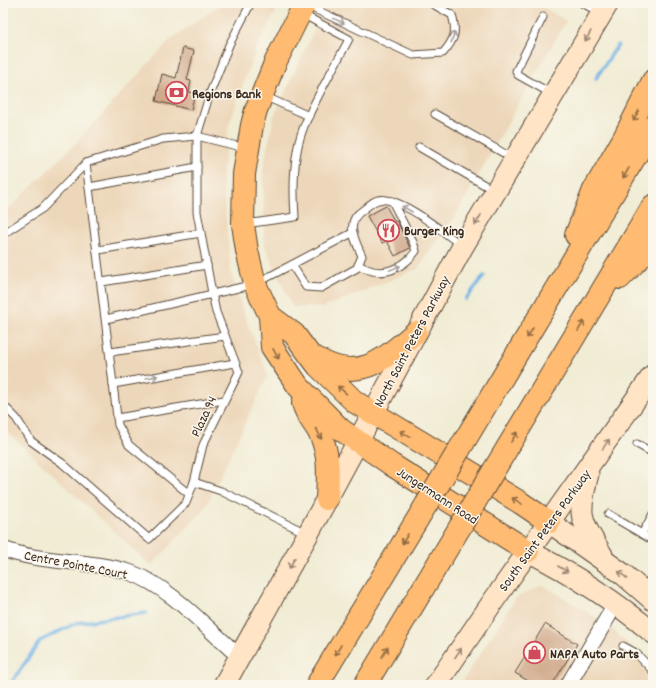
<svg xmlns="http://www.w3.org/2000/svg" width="656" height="688" viewBox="0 0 656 688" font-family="Dekko,sans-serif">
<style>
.built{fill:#edd7ba}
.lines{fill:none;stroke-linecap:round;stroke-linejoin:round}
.stream{stroke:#70b3e5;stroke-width:3.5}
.building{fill:#d1aa8c}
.lane-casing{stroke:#564739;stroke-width:9}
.street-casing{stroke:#564739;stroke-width:17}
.secondary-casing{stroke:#564739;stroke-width:23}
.primary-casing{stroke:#564739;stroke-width:24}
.highway-casing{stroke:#564739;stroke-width:24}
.lane{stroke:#fff;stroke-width:7}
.street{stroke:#fff;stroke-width:15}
.secondary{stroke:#ffe4c6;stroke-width:21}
.primary{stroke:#febb71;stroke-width:22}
.highway{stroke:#febb71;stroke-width:22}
.highway-bridge-casing{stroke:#564739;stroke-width:24;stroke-linecap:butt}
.highway-bridge{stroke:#febb71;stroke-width:22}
.oneway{stroke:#a79f9a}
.oneway2{stroke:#9d8772}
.oneway3{stroke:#936b43}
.labels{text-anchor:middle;stroke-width:3;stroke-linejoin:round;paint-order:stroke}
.poi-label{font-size:14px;font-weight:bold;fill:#3b2a1e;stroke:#fbf7ec;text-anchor:start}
.street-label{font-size:14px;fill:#3b2a1e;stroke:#fbf7ec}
</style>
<rect width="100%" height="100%" fill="#fbf7ec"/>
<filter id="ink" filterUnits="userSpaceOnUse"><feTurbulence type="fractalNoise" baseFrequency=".025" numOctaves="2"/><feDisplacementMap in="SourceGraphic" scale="8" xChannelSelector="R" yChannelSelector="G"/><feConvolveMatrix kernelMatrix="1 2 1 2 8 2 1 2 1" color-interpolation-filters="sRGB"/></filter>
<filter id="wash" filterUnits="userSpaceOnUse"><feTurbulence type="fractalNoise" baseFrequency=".012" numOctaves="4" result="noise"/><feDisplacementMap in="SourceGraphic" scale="16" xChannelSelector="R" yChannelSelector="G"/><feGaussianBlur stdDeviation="0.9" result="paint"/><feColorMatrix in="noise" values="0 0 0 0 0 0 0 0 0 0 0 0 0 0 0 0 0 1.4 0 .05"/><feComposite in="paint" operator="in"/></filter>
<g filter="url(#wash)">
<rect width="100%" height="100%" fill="#f1ecd4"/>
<g class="built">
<polygon points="222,3 280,3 255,51 229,124 222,179 231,273 244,314 268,375 204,510 151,566 3,428 3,214 68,151 171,39"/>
<polygon points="327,3 536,3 566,21 454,218 417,269 322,308 292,307 264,243 263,169 274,116"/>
<polygon points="543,585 587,612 614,631 653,666 653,685 460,685 516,598"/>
</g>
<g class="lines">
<g class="stream">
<polyline points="596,78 618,45"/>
<polyline points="466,299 484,276"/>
<polyline points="10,685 40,641 76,623 146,613"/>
</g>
</g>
<g id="blocks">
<g class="building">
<polygon points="183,48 194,51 187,80 191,81 189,92 195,93 191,110 156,101 162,74 176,78"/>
<polygon points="386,206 395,222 397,221 410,248 395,256 387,241 382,243 367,216"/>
<polygon points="545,624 577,644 552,685 535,685 515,673"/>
</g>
</g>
</g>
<g filter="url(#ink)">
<use href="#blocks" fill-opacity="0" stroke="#564739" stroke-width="1"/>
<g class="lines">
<defs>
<g id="lane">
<polyline points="582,3 599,12"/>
<path d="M 306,5 L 413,55 L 443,53 C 455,39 457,32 452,15 L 431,3"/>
<polyline points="543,17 516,71 518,75 552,94"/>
<polyline points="264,96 309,116"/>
<polyline points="435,114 514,159"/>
<polyline points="419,147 495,191"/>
<polyline points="86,163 118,425 129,445 189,494"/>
<polyline points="89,187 197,167"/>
<path d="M 245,224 L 295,217 C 293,189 293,155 303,129 C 315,98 334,68 349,39 L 302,14"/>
<polyline points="3,234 43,208 86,163 163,139 197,136 245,148"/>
<polyline points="98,250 201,233"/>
<path d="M 292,265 L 306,287 L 321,288 L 357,268 L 362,256 C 355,240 344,222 363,210 C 367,207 373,201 378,200 C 399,195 444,233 461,245"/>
<path d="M 358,265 C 363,267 368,270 373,271 C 389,275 407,264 416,251 L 413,242 L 392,201"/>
<polyline points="102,282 207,265"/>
<polyline points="106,319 255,284 352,233"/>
<polyline points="110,352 225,336"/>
<polyline points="113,384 235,363"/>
<polyline points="3,405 16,418 31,441 62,463 149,539 186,503 194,482 203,445 239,372 216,312 212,293 197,212 197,136 210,93 229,45 251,3"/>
<polyline points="117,418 224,400"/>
<polyline points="637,444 653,453"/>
<polyline points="194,482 221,491 306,533"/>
<polyline points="608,514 642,534"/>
<polyline points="653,514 642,534 653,541"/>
<polyline points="644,589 653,574"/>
<polyline points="623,646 636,653 653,671"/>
</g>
<g id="street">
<path d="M 3,549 C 43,564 88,559 129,572 C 170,586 207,629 240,657"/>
<polyline points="568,685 616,603"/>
</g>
<g id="secondary">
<path d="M 588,474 C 577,517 580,518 602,555"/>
<polyline points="549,522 623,574 653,600"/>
<path d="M 528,551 C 573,574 614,600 653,633"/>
<polyline points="224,685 308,534 463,246 608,3"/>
<polyline points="436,685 494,600 653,375"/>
</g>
<g id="primary">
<polyline points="305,3 275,63 256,110 252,125 244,174 243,224 247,251 255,284 270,316 272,347 298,386 340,429 392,465 528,551"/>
<polyline points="270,316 294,334 318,366 355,402 521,503 549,522"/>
<path d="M 316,358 C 359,384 383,360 416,332"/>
<path d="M 303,403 C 307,418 315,423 321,436 C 330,457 328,477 327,499"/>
</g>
<g id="highway">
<polyline points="576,235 594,190 624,138 653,81"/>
<polyline points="620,278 653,244"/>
<polyline points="459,450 653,127"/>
<polyline points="494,470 653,206"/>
<polyline points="317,685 426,505"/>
<polyline points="365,685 460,527"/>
</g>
</defs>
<use href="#lane" class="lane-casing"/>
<use href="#street" class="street-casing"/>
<use href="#secondary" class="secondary-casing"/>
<use href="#primary" class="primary-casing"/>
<use href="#highway" class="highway-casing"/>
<use href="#lane" class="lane"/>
<use href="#street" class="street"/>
<use href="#secondary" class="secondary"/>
<use href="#primary" class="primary"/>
<use href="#highway" class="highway"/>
<defs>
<g id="highway-bridge">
<polyline points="426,505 459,450"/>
<polyline points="460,527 494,470"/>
</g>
</defs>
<use href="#highway-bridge" class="highway-bridge-casing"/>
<use href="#highway-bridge" class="highway-bridge"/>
</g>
<defs><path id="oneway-shaft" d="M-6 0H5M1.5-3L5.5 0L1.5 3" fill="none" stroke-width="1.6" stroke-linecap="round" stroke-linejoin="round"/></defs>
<g class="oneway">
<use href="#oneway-shaft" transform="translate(339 21) rotate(26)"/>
<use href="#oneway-shaft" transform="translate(453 37) rotate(-72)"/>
<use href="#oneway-shaft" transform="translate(407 209) rotate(-150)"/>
<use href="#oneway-shaft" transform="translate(395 268) rotate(-22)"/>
<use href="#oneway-shaft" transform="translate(152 377) rotate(-10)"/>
</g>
<g class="oneway2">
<use href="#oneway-shaft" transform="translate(588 36) rotate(121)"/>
<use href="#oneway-shaft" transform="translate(478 220) rotate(120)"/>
<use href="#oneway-shaft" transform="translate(606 444) rotate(-55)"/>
<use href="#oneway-shaft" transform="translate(292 563) rotate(119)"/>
<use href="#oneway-shaft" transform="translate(563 569) rotate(30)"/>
<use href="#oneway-shaft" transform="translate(623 575) rotate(-141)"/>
<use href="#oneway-shaft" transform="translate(458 653) rotate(-56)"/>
</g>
<g class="oneway3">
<use href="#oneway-shaft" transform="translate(636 116) rotate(117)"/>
<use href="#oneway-shaft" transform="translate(626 173) rotate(121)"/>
<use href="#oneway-shaft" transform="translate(581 326) rotate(-59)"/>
<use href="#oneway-shaft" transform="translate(530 333) rotate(121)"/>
<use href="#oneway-shaft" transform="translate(276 354) rotate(60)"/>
<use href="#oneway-shaft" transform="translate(342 390) rotate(-139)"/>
<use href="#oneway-shaft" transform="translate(319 434) rotate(64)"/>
<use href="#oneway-shaft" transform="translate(405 434) rotate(-149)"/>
<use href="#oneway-shaft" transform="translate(514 437) rotate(-59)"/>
<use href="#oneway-shaft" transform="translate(517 501) rotate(-148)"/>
<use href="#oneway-shaft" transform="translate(405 539) rotate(121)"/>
<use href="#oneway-shaft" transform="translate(338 650) rotate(121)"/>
<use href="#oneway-shaft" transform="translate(385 652) rotate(-59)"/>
</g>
</g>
<defs>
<symbol id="bank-ring" viewBox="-11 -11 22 22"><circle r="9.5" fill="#fbf7ec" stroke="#d1495b" stroke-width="1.5"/><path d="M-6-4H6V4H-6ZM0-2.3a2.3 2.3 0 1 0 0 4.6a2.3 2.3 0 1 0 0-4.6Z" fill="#d1495b"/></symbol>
<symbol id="restaurant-ring" viewBox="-11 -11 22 22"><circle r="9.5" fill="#fbf7ec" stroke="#d1495b" stroke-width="1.5"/><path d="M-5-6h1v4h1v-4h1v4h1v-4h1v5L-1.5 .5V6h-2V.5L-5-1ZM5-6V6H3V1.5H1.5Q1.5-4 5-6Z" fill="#d1495b"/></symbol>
<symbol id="shop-ring" viewBox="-11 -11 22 22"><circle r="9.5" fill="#fbf7ec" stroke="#d1495b" stroke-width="1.5"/><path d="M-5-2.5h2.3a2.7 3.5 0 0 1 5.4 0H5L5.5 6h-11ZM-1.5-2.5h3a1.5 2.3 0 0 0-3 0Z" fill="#d1495b"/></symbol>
</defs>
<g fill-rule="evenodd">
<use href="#bank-ring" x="164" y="80" width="25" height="25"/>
<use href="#restaurant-ring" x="376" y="218" width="25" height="25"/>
<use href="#shop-ring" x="522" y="640" width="25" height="25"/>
</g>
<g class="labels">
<g class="poi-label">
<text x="192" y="98">Regions Bank</text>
<text x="404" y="235">Burger King</text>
<text x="550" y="658">NAPA Auto Parts</text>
</g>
<g class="street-label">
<text transform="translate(411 341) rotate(-62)" y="5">North Saint Peters Parkway</text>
<text transform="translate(203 416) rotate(-65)" y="5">Plaza 94</text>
<text transform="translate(438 495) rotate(33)" y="5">Jungermann Road</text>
<text transform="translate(544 530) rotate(-54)" y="5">South Saint Peters Parkway</text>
<text transform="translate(76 564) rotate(11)" y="5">Centre Pointe Court</text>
</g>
</g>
<rect width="656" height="688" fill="none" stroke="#fbf7ec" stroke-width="16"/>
</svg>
